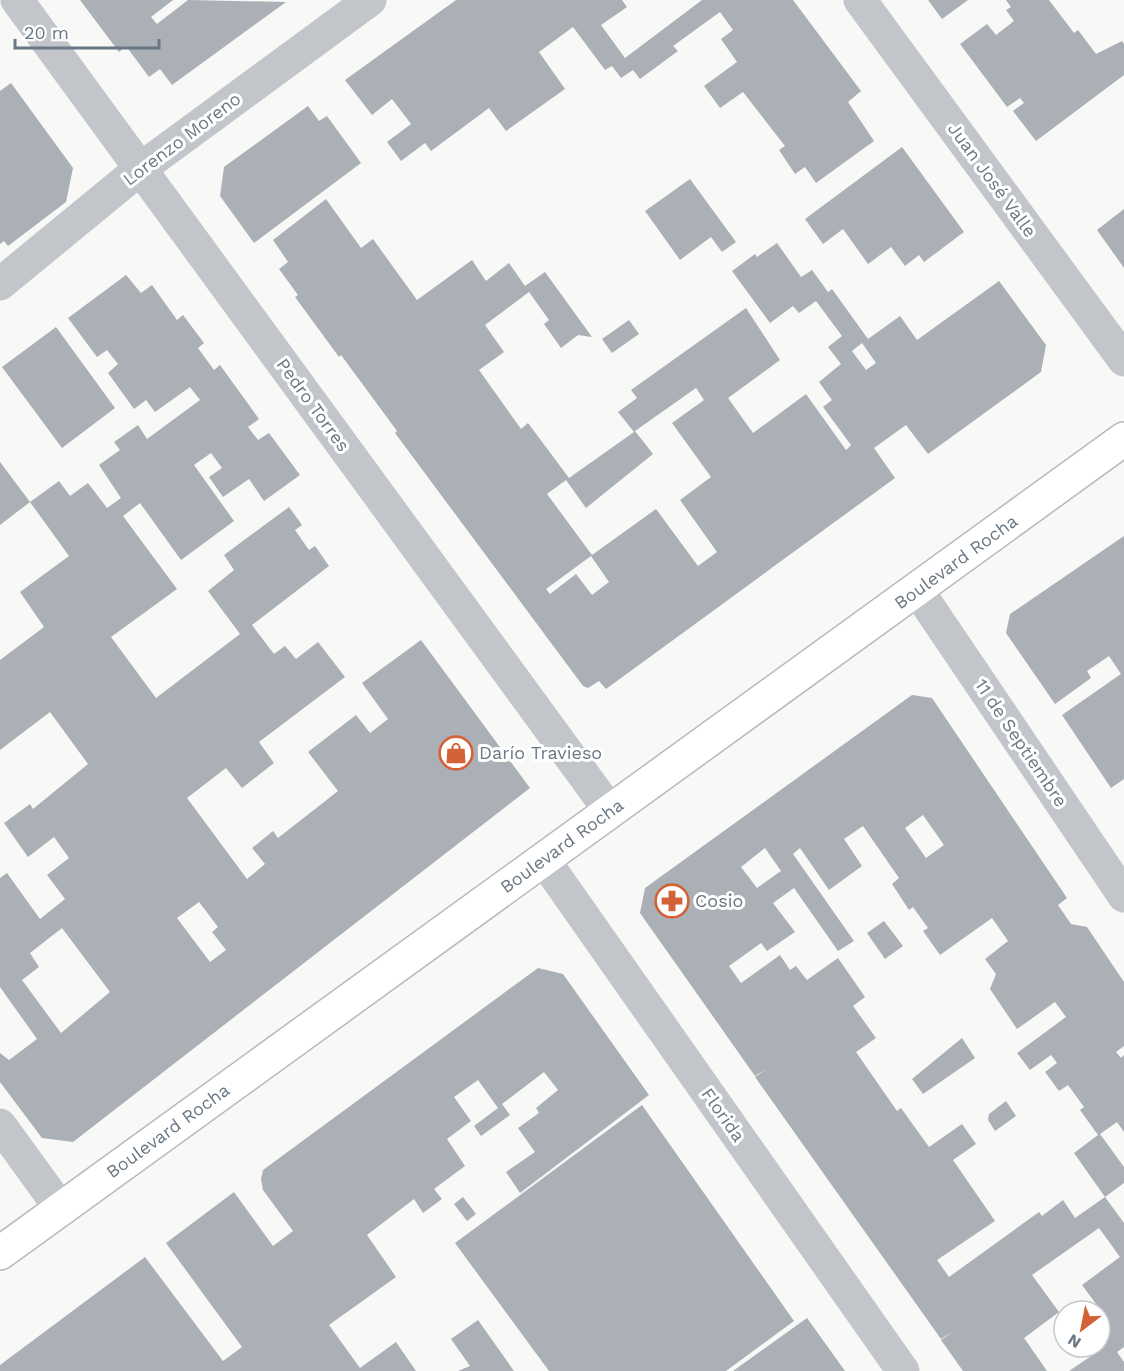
<svg xmlns="http://www.w3.org/2000/svg" width="1124" height="1371" font-family="'Work Sans',sans-serif">
<style>
.building{fill:#aab0b6;fill-rule:evenodd}
.lines{fill:none;stroke-linecap:round;stroke-linejoin:round}
.secondary-casing{stroke:#b5b9bd;stroke-width:36}
.minor{stroke:#c2c5c9;stroke-width:33}
.secondary{stroke:#fff;stroke-width:33}
.labels{text-anchor:middle;stroke-width:6;stroke-linejoin:round;paint-order:stroke}
.street-label{font-size:18px;fill:#6a7784;stroke:#fff}
.poi-label{font-size:18px;fill:#6a7784;stroke:#fff;text-anchor:start}
</style>
<rect width="100%" height="100%" fill="#f8f8f6"/>
<path class="building" d="M 80,0 L 173,0 L 151,17 L 157,24 L 188,0 L 286,2 L 172,85 L 160,69 L 149,77 L 126,46 L 119,52 Z
M 456,0 L 622,0 L 627,7 L 601,25 L 625,58 L 702,0 L 793,0 L 861,91 L 848,102 L 874,141 L 816,183 L 805,167 L 795,174 L 779,150 L 785,146 L 743,92 L 720,108 L 704,86 L 737,62 L 721,39 L 733,30 L 720,12 L 673,46 L 678,51 L 640,79 L 633,70 L 621,78 L 612,66 L 605,70 L 573,27 L 539,52 L 565,89 L 506,131 L 489,108 L 431,151 L 425,143 L 401,161 L 387,142 L 411,124 L 392,99 L 372,115 L 345,80 Z
M 928,0 L 968,0 L 942,19 Z
M 1006,0 L 1049,0 L 1074,33 L 1078,30 L 1096,54 L 1122,41 L 1124,44 L 1124,75 L 1036,141 L 1013,111 L 1024,103 L 1020,98 L 1007,107 L 960,44 L 987,24 L 996,35 L 1014,21 L 1006,10 L 1011,7 Z
M 11,83 L 73,168 L 66,202 L 8,246 L 4,241 L 0,244 L 0,91 Z
M 308,106 L 319,121 L 327,116 L 361,163 L 254,243 L 220,196 L 224,167 Z
M 902,147 L 964,232 L 924,262 L 919,255 L 905,266 L 891,247 L 868,264 L 843,229 L 823,244 L 805,219 Z
M 690,179 L 736,242 L 722,252 L 711,237 L 680,260 L 645,211 Z
M 326,199 L 361,248 L 373,239 L 417,300 L 472,260 L 486,281 L 509,263 L 525,286 L 545,272 L 592,337 L 578,335 L 561,348 L 544,324 L 549,320 L 529,292 L 485,325 L 504,352 L 479,370 L 521,429 L 528,423 L 569,478 L 634,432 L 618,412 L 637,398 L 631,390 L 746,308 L 780,360 L 728,398 L 753,433 L 806,394 L 846,450 L 851,445 L 823,407 L 832,400 L 819,382 L 841,364 L 828,347 L 842,336 L 816,301 L 799,313 L 793,306 L 770,323 L 732,271 L 755,254 L 757,257 L 777,243 L 801,277 L 812,270 L 828,292 L 832,289 L 868,339 L 900,316 L 917,340 L 999,281 L 1046,345 L 1041,372 L 928,454 L 906,425 L 874,448 L 895,478 L 606,689 L 599,681 L 588,688 L 583,686 L 395,433 L 397,431 L 341,355 L 339,357 L 295,297 L 298,295 L 279,269 L 288,262 L 273,240 ZM 862,343 L 876,363 L 866,370 L 852,351 ZM 696,388 L 704,400 L 672,423 L 711,477 L 680,500 L 717,552 L 698,566 L 656,509 L 592,555 L 547,494 L 566,480 L 586,508 L 653,454 L 635,431 ZM 591,556 L 609,582 L 592,595 L 576,574 L 550,594 L 546,589 Z
M 1124,209 L 1124,268 L 1097,230 Z
M 126,275 L 141,293 L 152,285 L 177,320 L 183,315 L 204,343 L 198,348 L 214,370 L 220,365 L 259,419 L 248,427 L 258,440 L 269,433 L 300,475 L 264,501 L 249,479 L 223,497 L 209,477 L 222,468 L 211,453 L 194,465 L 234,521 L 181,560 L 140,503 L 123,516 L 177,589 L 111,637 L 156,698 L 240,634 L 208,591 L 234,570 L 224,555 L 289,507 L 302,525 L 295,530 L 309,550 L 315,546 L 329,566 L 252,625 L 274,654 L 285,646 L 296,659 L 318,642 L 345,677 L 259,742 L 274,763 L 242,788 L 226,768 L 187,798 L 247,879 L 265,864 L 252,848 L 273,831 L 278,838 L 338,791 L 308,752 L 356,715 L 370,733 L 388,719 L 362,683 L 421,640 L 530,788 L 73,1142 L 42,1138 L 0,1082 L 0,1053 L 9,1060 L 37,1039 L 0,987 L 0,878 L 7,873 L 40,919 L 65,899 L 47,875 L 69,858 L 54,837 L 28,857 L 4,823 L 30,804 L 33,809 L 88,764 L 50,712 L 0,750 L 0,660 L 44,627 L 20,592 L 69,556 L 30,502 L 59,481 L 70,496 L 88,483 L 107,508 L 121,498 L 99,465 L 120,450 L 114,442 L 138,425 L 147,439 L 200,400 L 190,387 L 155,412 L 146,400 L 134,409 L 108,373 L 118,364 L 107,350 L 97,357 L 68,318 ZM 199,902 L 218,927 L 212,932 L 226,950 L 210,962 L 177,918 ZM 62,928 L 110,992 L 61,1033 L 22,980 L 39,967 L 30,953 Z
M 629,320 L 639,334 L 612,353 L 602,339 Z
M 56,327 L 115,408 L 62,448 L 2,367 Z
M 0,462 L 30,502 L 0,525 Z
M 1124,536 L 1124,779 L 1111,788 L 1062,715 L 1121,674 L 1109,656 L 1087,671 L 1091,678 L 1055,704 L 1006,633 L 1010,614 Z
M 912,695 L 932,698 L 1067,898 L 1058,905 L 1071,924 L 1087,927 L 1124,982 L 1124,1046 L 1116,1052 L 1121,1058 L 1124,1055 L 1124,1132 L 1117,1122 L 1100,1134 L 1124,1167 L 1124,1183 L 1105,1197 L 1074,1153 L 1098,1135 L 1080,1110 L 1084,1107 L 1068,1085 L 1059,1091 L 1045,1072 L 1057,1063 L 1051,1055 L 1030,1070 L 1017,1053 L 1066,1017 L 1055,1002 L 1017,1029 L 990,989 L 996,974 L 985,959 L 1008,941 L 992,918 L 940,955 L 923,931 L 928,928 L 913,907 L 909,910 L 892,884 L 899,878 L 863,826 L 844,839 L 862,866 L 829,890 L 800,848 L 793,854 L 854,941 L 838,951 L 794,888 L 773,903 L 795,932 L 767,951 L 761,943 L 729,966 L 741,983 L 780,955 L 790,970 L 796,966 L 807,980 L 838,958 L 865,997 L 853,1006 L 876,1038 L 856,1052 L 897,1111 L 901,1108 L 929,1147 L 962,1124 L 976,1144 L 953,1160 L 995,1221 L 937,1260 L 949,1277 L 1039,1212 L 1042,1216 L 1063,1200 L 1075,1218 L 1105,1197 L 1124,1223 L 1124,1347 L 1117,1352 L 1124,1362 L 1124,1371 L 1069,1371 L 1100,1350 L 1100,1338 L 1105,1334 L 1100,1326 L 1100,1311 L 1095,1311 L 1099,1308 L 1082,1285 L 1120,1257 L 1099,1228 L 1032,1275 L 1059,1312 L 1024,1338 L 1047,1371 L 963,1371 L 941,1340 L 954,1331 L 941,1339 L 755,1077 L 766,1069 L 755,1076 L 640,913 L 645,888 ZM 923,815 L 944,845 L 926,858 L 905,828 ZM 765,848 L 781,871 L 757,888 L 741,867 Z
M 884,921 L 903,946 L 885,959 L 867,933 Z
M 538,968 L 563,974 L 649,1095 L 520,1193 L 506,1172 L 535,1152 L 518,1128 L 539,1113 L 536,1108 L 558,1090 L 544,1072 L 502,1104 L 510,1115 L 481,1136 L 474,1126 L 498,1108 L 478,1080 L 454,1097 L 471,1121 L 447,1139 L 465,1166 L 434,1189 L 442,1199 L 423,1213 L 414,1199 L 367,1235 L 396,1277 L 329,1325 L 360,1368 L 396,1342 L 416,1371 L 0,1371 L 0,1365 L 145,1257 L 223,1361 L 242,1347 L 166,1243 L 234,1192 L 273,1246 L 293,1231 L 263,1190 L 261,1179 L 263,1170 Z
M 962,1038 L 975,1058 L 923,1094 L 912,1079 Z
M 1006,1101 L 1016,1116 L 995,1131 L 988,1120 L 989,1114 Z
M 642,1105 L 794,1321 L 726,1371 L 549,1371 L 455,1243 Z
M 463,1197 L 476,1214 L 467,1221 L 454,1204 Z
M 807,1318 L 845,1371 L 733,1371 Z
M 478,1320 L 514,1371 L 458,1371 L 470,1366 L 451,1339 Z"/>
<g class="lines">
<g class="secondary-casing">
<path id="secondary" d="M 0,1253 L 1124,439"/>
</g>
<path class="minor" d="M 17,0 L 610,811
M 860,0 L 1124,360
M 0,284 L 140,169 L 370,0
M 918,591 L 1124,896
M 544,860 L 903,1371
M 0,1125 L 61,1209"/>
<use href="#secondary" class="secondary"/>
</g>
<defs>
<g id="shop-ring" transform="scale(1.725)"><circle r="9.5" fill="#fff" stroke="#d46239" stroke-width="1.5"/><path d="M-5-2.5h2.3a2.7 3.5 0 0 1 5.4 0H5L5.5 6h-11ZM-1.5-2.5h3a1.5 2.3 0 0 0-3 0Z" fill="#d46239"/></g>
<g id="pharmacy-ring" transform="scale(1.725)"><circle r="9.5" fill="#fff" stroke="#d46239" stroke-width="1.5"/><path d="M-2-6h4v4h4v4h-4v4h-4v-4h-4v-4h4Z" fill="#d46239"/></g>
</defs>
<g fill-rule="evenodd">
<use href="#shop-ring" x="456" y="753"/>
<use href="#pharmacy-ring" x="672" y="901"/>
</g>
<g class="labels">
<g class="street-label">
<text transform="translate(182 139) rotate(-37)" y="6">Lorenzo Moreno</text>
<text transform="translate(992 180) rotate(54)" y="6">Juan José Valle</text>
<text transform="translate(313 405) rotate(54)" y="6">Pedro Torres</text>
<text transform="translate(956 562) rotate(-36)" y="6">Boulevard Rocha</text>
<text transform="translate(1021 743) rotate(56)" y="6">11 de Septiembre</text>
<text transform="translate(562 846) rotate(-36)" y="6">Boulevard Rocha</text>
<text transform="translate(723 1115) rotate(55)" y="6">Florida</text>
<text transform="translate(168 1131) rotate(-36)" y="6">Boulevard Rocha</text>
</g>
<g class="poi-label">
<text x="479" y="759">Darío Travieso</text>
<text x="695" y="907">Cosio</text>
</g>
</g>
<g transform="translate(1082 1329) rotate(212)"><circle r="28" fill="#ffffff" stroke="#c3c9ce" stroke-width="1.5"/>
<path d="M0-4.5L10 22L0 15L-10 22Z" fill="#d46239"/>
<text y="-9" font-size="16" font-weight="bold" text-anchor="middle" fill="#6a7784">N</text>
</g>
<path d="M15 39v9h144v-9" fill="none" stroke="#6a7784" stroke-width="3"/>
<text x="24" y="39" font-size="18" fill="#6a7784" stroke="#ffffff" stroke-width="4.5" paint-order="stroke">20 m</text>
</svg>
